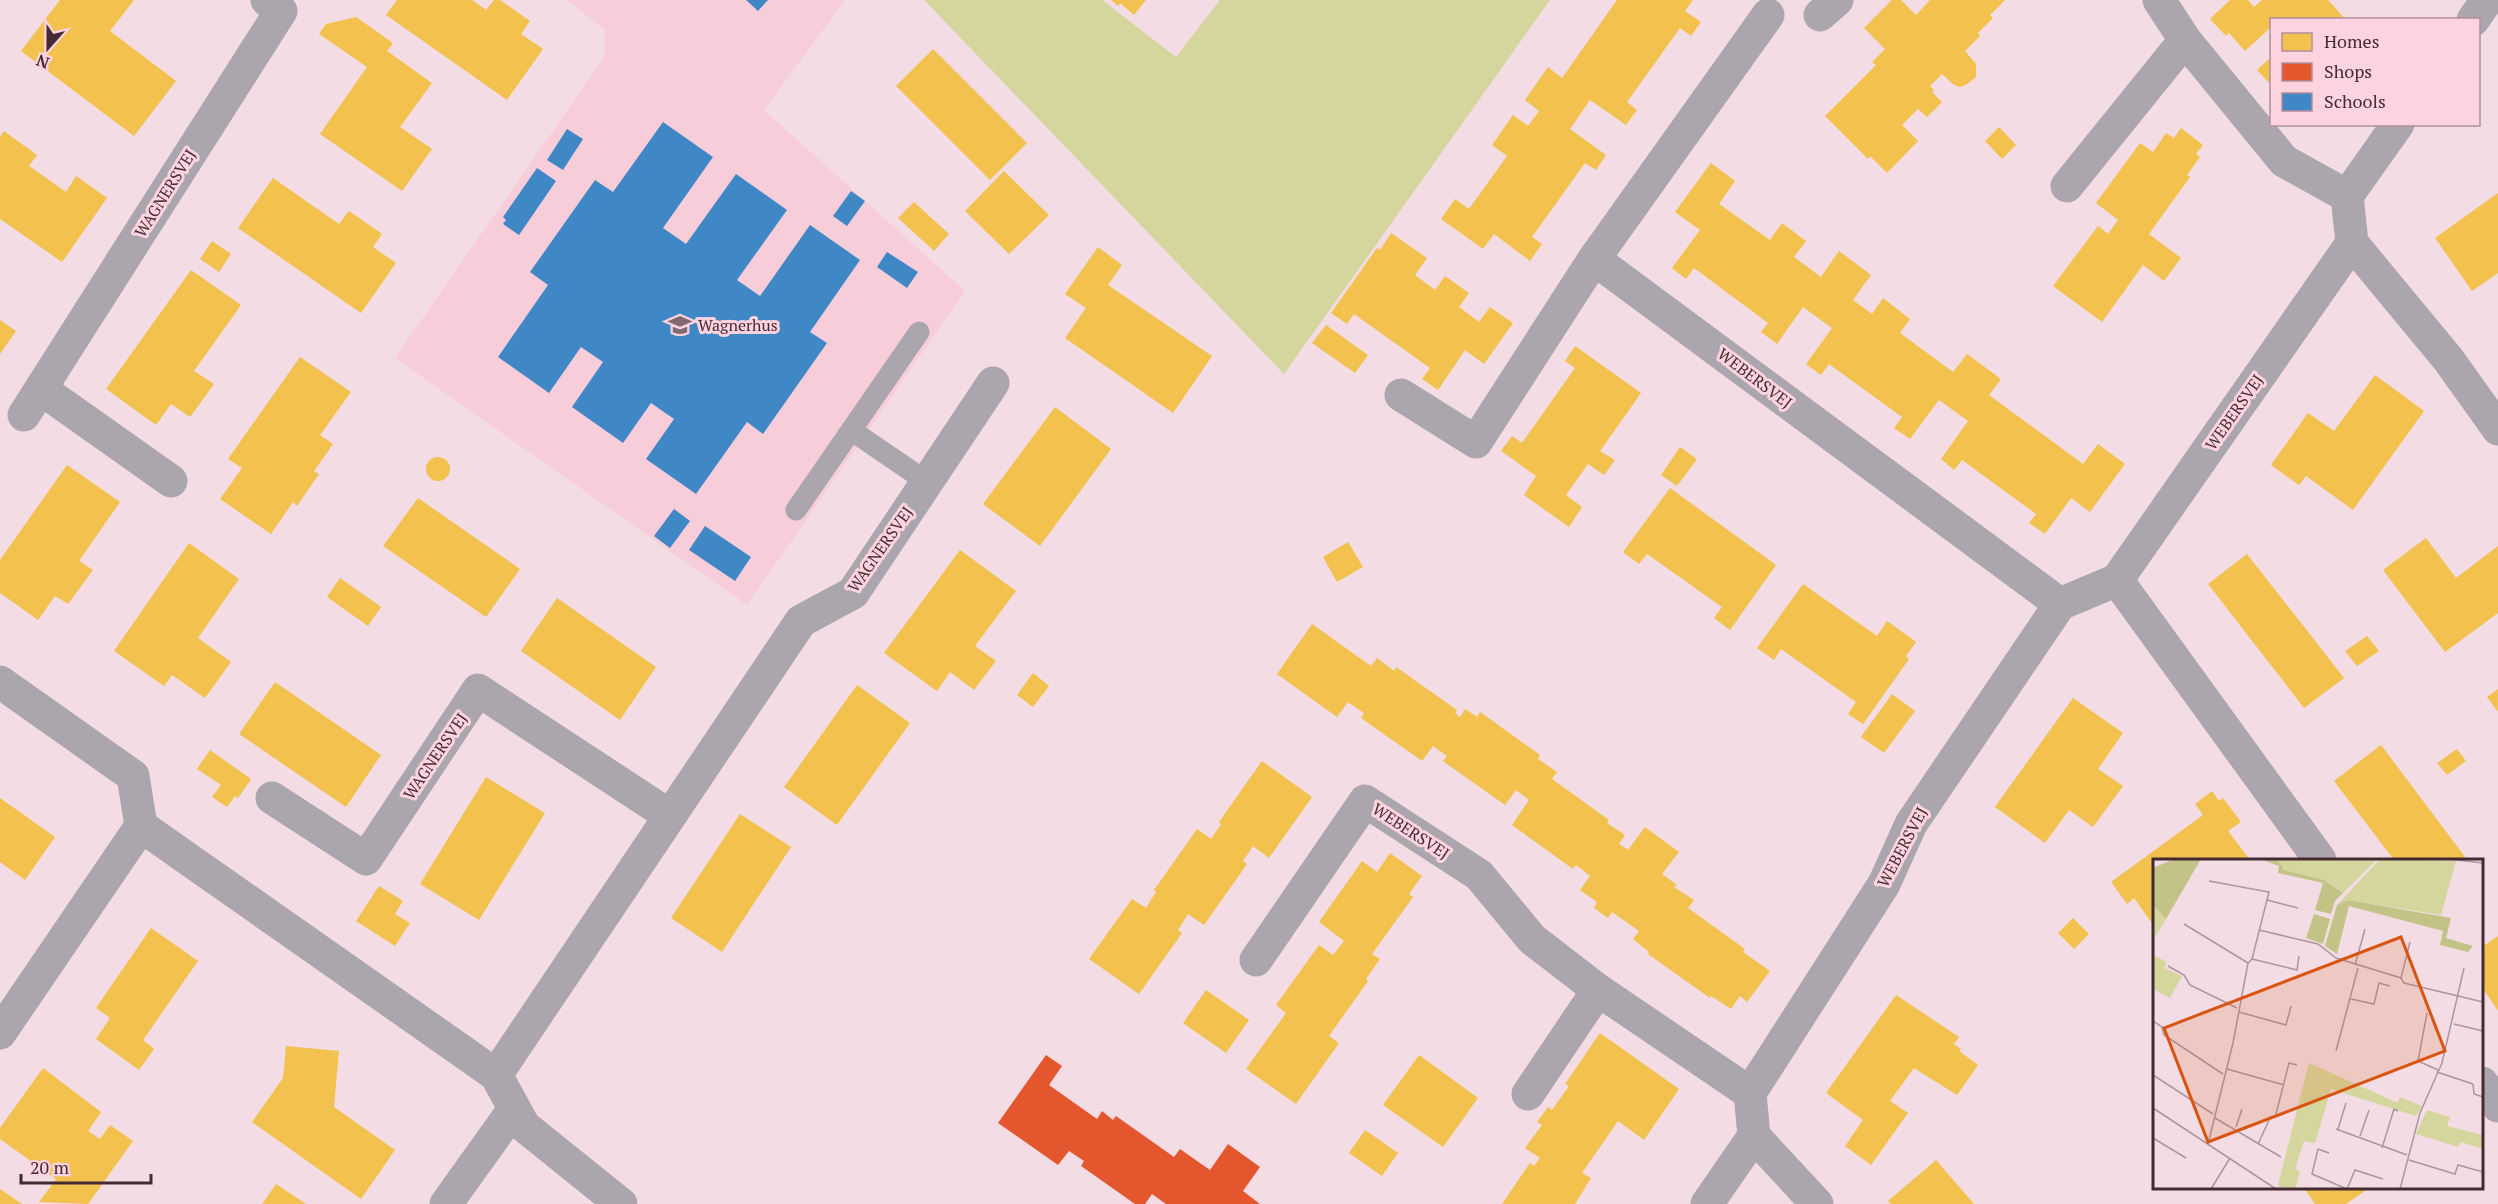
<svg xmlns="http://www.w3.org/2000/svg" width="2498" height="1204" font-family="'PT Serif',serif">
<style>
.built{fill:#f8cdda}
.green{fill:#d5d69d}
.homes{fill:#f2c14e}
.shops{fill:#e4572e}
.schools{fill:#3f88c5}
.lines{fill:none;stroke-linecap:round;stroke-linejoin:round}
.lane{stroke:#aba6ad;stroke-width:21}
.street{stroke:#aba6ad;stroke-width:33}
.labels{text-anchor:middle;stroke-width:6;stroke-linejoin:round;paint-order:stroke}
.street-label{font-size:16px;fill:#442a33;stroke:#fcd3df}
.poi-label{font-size:16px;fill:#442a33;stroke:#fcd3df;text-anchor:start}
.inset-road{fill:none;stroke:#ad959d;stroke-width:1.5}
.view{fill:#d85410;fill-opacity:0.15;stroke:#d85410;stroke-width:3}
.inset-edge{fill:none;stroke:#442a33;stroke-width:3}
</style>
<rect width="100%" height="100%" fill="#f3dce3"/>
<path class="built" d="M 567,0 L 845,0 L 764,110 L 965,291 L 747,605 L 395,358 L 605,56 L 605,30 Z"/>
<path class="green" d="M 924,0 L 1102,0 L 1176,57 L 1220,0 L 1550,0 L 1284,374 Z"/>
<path class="homes" d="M 60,0 L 134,0 L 110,31 L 176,81 L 134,136 L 21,51 Z
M 397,0 L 472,0 L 486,10 L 494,0 L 500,0 L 530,21 L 521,34 L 543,49 L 507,100 L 386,15 Z
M 1111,0 L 1146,0 L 1134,15 L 1120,3 L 1118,6 Z
M 1617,0 L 1693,0 L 1685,11 L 1701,22 L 1691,36 L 1680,28 L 1627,102 L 1637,110 L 1626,125 L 1590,100 L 1570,129 L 1606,155 L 1596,170 L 1585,163 L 1532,237 L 1542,244 L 1530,261 L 1494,234 L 1483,249 L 1441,219 L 1455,199 L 1469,209 L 1507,156 L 1492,145 L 1513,115 L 1528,126 L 1539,111 L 1525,100 L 1548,67 L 1562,78 Z
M 1892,0 L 1901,0 L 1916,15 L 1930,0 L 2005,0 L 1990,15 L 1993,18 L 1978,33 L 1980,36 L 1965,51 L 1976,64 L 1976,77 L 1966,85 L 1960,87 L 1954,85 L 1942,74 L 1930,86 L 1934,90 L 1932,92 L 1942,102 L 1927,117 L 1918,109 L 1902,125 L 1918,141 L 1887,173 L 1870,156 L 1868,159 L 1825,116 L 1876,65 L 1872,62 L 1885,49 L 1864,28 Z
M 2230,0 L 2248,0 L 2254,7 L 2262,0 L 2328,0 L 2346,20 L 2272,20 L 2272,30 L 2270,28 L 2245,51 L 2229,33 L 2226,36 L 2210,19 Z
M 356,17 L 393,43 L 387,51 L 432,83 L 400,127 L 432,149 L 402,191 L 320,134 L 367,67 L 319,34 L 326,24 Z
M 933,49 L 1027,143 L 990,180 L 896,86 Z
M 2272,56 L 2272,86 L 2257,70 Z
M 1999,127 L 2016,145 L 2002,159 L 1985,141 Z
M 2181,128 L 2203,145 L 2196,154 L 2200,157 L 2187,175 L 2190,177 L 2149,234 L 2181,258 L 2164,281 L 2143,265 L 2102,322 L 2053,286 L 2098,226 L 2108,234 L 2118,220 L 2096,203 L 2140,143 L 2153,152 L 2166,133 L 2174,138 Z
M 4,131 L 37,155 L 29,166 L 66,192 L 76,176 L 107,198 L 62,262 L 0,219 L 0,137 Z
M 1711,163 L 1735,181 L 1719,204 L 1770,240 L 1782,223 L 1806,241 L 1794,257 L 1821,277 L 1839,251 L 1871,275 L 1853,300 L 1872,314 L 1883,298 L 1910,319 L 1900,333 L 1953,372 L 1967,354 L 2001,379 L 1989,395 L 2083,464 L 2098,444 L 2125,464 L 2090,512 L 2071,498 L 2045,534 L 2029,523 L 2036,514 L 1962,460 L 1954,470 L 1941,459 L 1968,421 L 1939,400 L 1910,439 L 1894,428 L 1902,417 L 1829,364 L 1821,375 L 1806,364 L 1832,328 L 1803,307 L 1777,344 L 1761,332 L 1768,323 L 1694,268 L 1686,279 L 1672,268 L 1700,230 L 1675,212 Z
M 1004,171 L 1049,215 L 1009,254 L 965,211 Z
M 273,178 L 339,224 L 349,211 L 382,234 L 373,247 L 396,263 L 361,313 L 238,228 Z
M 2498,193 L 2498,273 L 2472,291 L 2435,238 Z
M 914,202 L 949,234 L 934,251 L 898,218 Z
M 1391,233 L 1427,258 L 1415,275 L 1435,290 L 1445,276 L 1469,293 L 1459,307 L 1479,322 L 1490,307 L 1513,323 L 1484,364 L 1465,350 L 1438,390 L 1422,379 L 1430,368 L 1354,314 L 1347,324 L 1331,313 L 1377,248 L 1380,250 Z
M 212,241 L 231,254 L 219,272 L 200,259 Z
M 1098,247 L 1122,265 L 1108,285 L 1212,356 L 1173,413 L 1065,338 L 1086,308 L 1065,294 Z
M 191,270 L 241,305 L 194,371 L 214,384 L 190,417 L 171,404 L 156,425 L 106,389 Z
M 0,320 L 16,331 L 0,354 Z
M 1326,325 L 1368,355 L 1355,373 L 1312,343 Z
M 1575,346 L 1641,393 L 1600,451 L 1615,460 L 1604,475 L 1588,464 L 1566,495 L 1582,507 L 1569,527 L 1524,495 L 1536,476 L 1501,451 L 1512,436 L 1522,443 L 1575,368 L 1565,361 Z
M 300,357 L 351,392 L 320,435 L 333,444 L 314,471 L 319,474 L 297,506 L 293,502 L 271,534 L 220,499 L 242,468 L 228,459 Z
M 2375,375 L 2424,411 L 2353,510 L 2306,476 L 2299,485 L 2271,465 L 2308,413 L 2334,431 Z
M 1055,407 L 1111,449 L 1040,546 L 983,504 Z
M 1680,447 L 1697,459 L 1677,486 L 1661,475 Z
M426 469a12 12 0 1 1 24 0a12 12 0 1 1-24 0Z
M 67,465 L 120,502 L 79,561 L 93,570 L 68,604 L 55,596 L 38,620 L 0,593 L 0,560 Z
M 1670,488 L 1776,565 L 1730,630 L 1714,618 L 1722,607 L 1647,554 L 1639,564 L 1623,552 Z
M 418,498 L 520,569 L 486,617 L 383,546 Z
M 2426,538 L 2456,578 L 2498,546 L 2498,613 L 2445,652 L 2383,570 Z
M 1348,542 L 1363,567 L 1337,582 L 1323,557 Z
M 189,543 L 239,579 L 198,638 L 231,662 L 205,698 L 172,675 L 164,686 L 114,651 Z
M 960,550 L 1016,591 L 975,646 L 996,661 L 974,690 L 950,672 L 937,691 L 884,653 Z
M 2247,554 L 2344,678 L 2304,708 L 2208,584 Z
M 340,578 L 381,607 L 368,626 L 327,597 Z
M 1803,584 L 1877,636 L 1887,621 L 1916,642 L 1906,656 L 1909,659 L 1863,724 L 1848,714 L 1856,702 L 1781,649 L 1774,660 L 1757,648 Z
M 557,598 L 656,667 L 620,720 L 521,651 Z
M 1312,624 L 1371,666 L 1377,658 L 1394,671 L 1396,667 L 1457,710 L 1455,713 L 1460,717 L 1465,709 L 1477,717 L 1480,712 L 1540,755 L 1538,759 L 1557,772 L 1552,779 L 1609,820 L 1607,823 L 1625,835 L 1619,844 L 1628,850 L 1645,827 L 1679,852 L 1662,874 L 1677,885 L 1674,887 L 1694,900 L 1688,908 L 1745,949 L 1743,952 L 1770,971 L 1747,1002 L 1740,996 L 1731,1009 L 1711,996 L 1710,998 L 1648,954 L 1649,952 L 1633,939 L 1639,931 L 1612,912 L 1608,918 L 1594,908 L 1597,902 L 1580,890 L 1590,876 L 1576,865 L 1573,869 L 1512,825 L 1529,800 L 1516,790 L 1505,805 L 1443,761 L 1447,756 L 1433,746 L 1422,761 L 1361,718 L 1364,713 L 1348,702 L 1337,717 L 1277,674 Z
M 2367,636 L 2379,651 L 2357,666 L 2345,651 Z
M 1033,673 L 1049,686 L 1033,707 L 1017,695 Z
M 275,682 L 381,755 L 346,807 L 239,734 Z
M 857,685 L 910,723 L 837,825 L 784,787 Z
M 2498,689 L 2498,712 L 2487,697 Z
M 1892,694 L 1915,711 L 1884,753 L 1861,737 Z
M 2073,698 L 2123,733 L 2098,769 L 2123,786 L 2093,827 L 2069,810 L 2045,843 L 1995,807 Z
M 2381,745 L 2465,857 L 2460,860 L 2394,860 L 2334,781 Z
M 2457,749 L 2466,761 L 2447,775 L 2437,763 Z
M 210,750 L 251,779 L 238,798 L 235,796 L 227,807 L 212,797 L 221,785 L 197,769 Z
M 1262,761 L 1312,797 L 1269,858 L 1253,846 L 1243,861 L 1247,864 L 1204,925 L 1188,914 L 1178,930 L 1182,933 L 1139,994 L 1089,959 L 1132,899 L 1146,908 L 1156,892 L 1154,890 L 1197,829 L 1211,839 L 1221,824 L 1219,822 Z
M 486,777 L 545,813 L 479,920 L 420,884 Z
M 2212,791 L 2219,801 L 2223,798 L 2241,822 L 2228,831 L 2250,860 L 2154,860 L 2154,926 L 2134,898 L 2127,904 L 2111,882 L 2203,815 L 2195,804 Z
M 0,798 L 55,837 L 25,880 L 0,862 Z
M 740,814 L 791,847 L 722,952 L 671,918 Z
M 1390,853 L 1422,876 L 1409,894 L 1413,897 L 1372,954 L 1380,959 L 1366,979 L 1368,981 L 1329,1036 L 1339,1043 L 1296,1104 L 1246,1069 L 1286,1013 L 1276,1005 L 1319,945 L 1333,955 L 1344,941 L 1319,922 L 1362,861 L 1377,872 Z
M 379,886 L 403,901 L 395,914 L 410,923 L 395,946 L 356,921 Z
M 2073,918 L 2089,934 L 2074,949 L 2058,933 Z
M 151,928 L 198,961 L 143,1040 L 154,1049 L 139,1070 L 96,1039 L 110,1018 L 96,1008 Z
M 2498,936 L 2498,1011 L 2482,987 L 2482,947 Z
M 1206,990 L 1249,1020 L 1226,1053 L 1183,1023 Z
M 1896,995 L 1959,1037 L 1954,1044 L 1961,1049 L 1959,1051 L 1978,1065 L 1957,1095 L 1914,1068 L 1890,1101 L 1908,1113 L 1871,1165 L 1845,1146 L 1863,1120 L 1826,1093 Z
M 1600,1033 L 1679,1089 L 1644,1140 L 1618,1121 L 1582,1173 L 1591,1178 L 1575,1204 L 1502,1204 L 1530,1163 L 1534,1166 L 1540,1158 L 1525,1148 L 1542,1125 L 1537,1122 L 1548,1107 L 1552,1110 L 1569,1086 L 1565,1084 Z
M 286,1046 L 339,1051 L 334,1107 L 395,1150 L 361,1199 L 252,1122 L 283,1078 Z
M 1419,1055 L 1478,1098 L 1443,1147 L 1383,1105 Z
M 43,1068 L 101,1112 L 88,1131 L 100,1139 L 110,1125 L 133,1141 L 88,1204 L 39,1202 L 56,1179 L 0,1139 L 0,1128 Z
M 1365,1130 L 1398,1153 L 1382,1176 L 1349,1153 Z
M 1936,1160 L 1974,1204 L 1891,1204 L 1888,1201 Z
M 276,1184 L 306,1204 L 262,1204 Z
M 2304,1188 L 2369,1188 L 2346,1204 L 2315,1204 Z
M 0,1189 L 22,1204 L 0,1204 Z"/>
<path class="shops" d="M 1046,1055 L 1062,1066 L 1049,1085 L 1097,1119 L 1102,1111 L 1113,1120 L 1116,1116 L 1174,1157 L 1180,1149 L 1210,1170 L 1228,1144 L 1260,1167 L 1243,1191 L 1260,1204 L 1166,1204 L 1152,1194 L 1145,1204 L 1135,1204 L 1081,1166 L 1084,1161 L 1069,1151 L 1058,1165 L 998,1123 Z"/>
<path class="schools" d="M 746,0 L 768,0 L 758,11 Z
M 663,122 L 713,157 L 663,228 L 686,244 L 736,174 L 787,210 L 737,280 L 760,296 L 810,225 L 860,260 L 810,332 L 827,343 L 763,434 L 747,422 L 696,494 L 646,459 L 674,419 L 651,403 L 623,443 L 572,407 L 603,362 L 581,347 L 549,393 L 498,357 L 548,285 L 530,272 L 595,180 L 613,192 Z
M 567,129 L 583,139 L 563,170 L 547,160 Z
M 537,168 L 556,181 L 519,235 L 503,224 L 506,220 L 503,217 Z
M 851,191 L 865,201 L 847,226 L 833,216 Z
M 887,252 L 918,272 L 907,288 L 877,267 Z
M 674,509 L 690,521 L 670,548 L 654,536 Z
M 705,526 L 751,557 L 735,581 L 689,550 Z"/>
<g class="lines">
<path class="lane" d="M 851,430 L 927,482
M 796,510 L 919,332"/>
<path class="street" d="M 2159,0 L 2185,40 L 2284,161 L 2347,196
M 1820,15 L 1837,0
M 2473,20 L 2487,0
M 2067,186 L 2185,40
M 2352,243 L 2448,359 L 2498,429
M 1594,259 L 2060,604
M 41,389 L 171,481
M 1401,395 L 1476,442 L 1594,259 L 1768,15
M 24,415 L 281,11 L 267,0
M 2117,580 L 2320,860
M 0,682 L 133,776 L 141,826 L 496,1075 L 524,1126 L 621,1204
M 272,798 L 366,859 L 478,690 L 670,816
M 1256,960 L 1365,801 L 1479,875 L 1532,939 L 1598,990 L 1750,1093
M 0,1033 L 141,826
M 496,1075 L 801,621 L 853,593 L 993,383
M 2482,1083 L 2498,1106
M 1528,1094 L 1598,990
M 1754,1136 L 1817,1204
M 446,1204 L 514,1109
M 1707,1204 L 1754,1136 L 1750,1093 L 1884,884 L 1911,824 L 2060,604 L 2117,580 L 2352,243 L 2347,196 L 2398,124"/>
</g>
<defs>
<g id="school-bare" transform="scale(1.8)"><path d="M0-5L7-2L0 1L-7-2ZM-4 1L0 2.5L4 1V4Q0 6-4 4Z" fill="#816871" stroke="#fcd3df" stroke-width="2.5" paint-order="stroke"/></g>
</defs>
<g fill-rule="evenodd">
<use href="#school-bare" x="680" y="325"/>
</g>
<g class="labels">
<g class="street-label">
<text transform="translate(165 193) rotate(-58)" y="6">WAGNERSVEJ</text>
<text transform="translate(1755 378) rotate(37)" y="6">WEBERSVEJ</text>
<text transform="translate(2234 412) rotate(-55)" y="6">WEBERSVEJ</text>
<text transform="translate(880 549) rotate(-55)" y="6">WAGNERSVEJ</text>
<text transform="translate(435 756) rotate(-56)" y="6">WAGNERSVEJ</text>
<text transform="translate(1411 831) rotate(33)" y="6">WEBERSVEJ</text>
<text transform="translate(1902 847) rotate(-62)" y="6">WEBERSVEJ</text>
</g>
<g class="poi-label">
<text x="698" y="331">Wagnerhus</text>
</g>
</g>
<g transform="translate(2153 859)">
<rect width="330" height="330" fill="#f3dce3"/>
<path d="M 118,0 L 223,0 L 223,1 L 190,34 L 171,21 L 131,11 ZM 227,0 L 303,2 L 288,56 L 195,41 L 184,46 ZM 0,46 L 13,60 L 0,82 ZM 0,96 L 14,103 L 11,109 L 29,117 L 17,139 L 0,130 ZM 156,204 L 245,244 L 247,238 L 269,247 L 263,257 L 178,230 L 162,284 L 151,282 L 142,310 L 147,312 L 142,330 L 131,330 L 125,326 ZM 274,251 L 297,258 L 294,267 L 330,276 L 330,290 L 308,283 L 305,288 L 263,275 Z" fill="#d5d69d"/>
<path d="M 21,0 L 48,0 L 13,60 L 0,46 L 0,9 ZM 107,0 L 125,2 L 131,11 L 171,21 L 190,34 L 182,42 L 178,55 L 162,51 L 170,24 L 125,14 L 126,7 ZM 195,41 L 298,59 L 293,79 L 320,87 L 315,93 L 287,86 L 290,72 L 196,47 L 184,95 L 172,87 L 184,46 ZM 161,55 L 177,60 L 170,85 L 153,79 Z" fill="#c3c388"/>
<path class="inset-road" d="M 296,0 L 330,4M 114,41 L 145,49M 31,65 L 95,104M 106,71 L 165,85 L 183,99 L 248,119 L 251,124 L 330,143M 99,100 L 144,111 L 146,97M 202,106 L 212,70M 15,107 L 31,116 L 37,126 L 84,149M 248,119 L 257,83M 198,140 L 221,145 L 226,124 L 237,127M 86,153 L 133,166 L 138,147M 274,154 L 265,202 L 285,211M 0,162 L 9,168 L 11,176 L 70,215M 301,165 L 330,172M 183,192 L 205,109M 74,210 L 131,226M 284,213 L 320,225M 0,216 L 60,255M 320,225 L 321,235 L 330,238M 0,249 L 123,330M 123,255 L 136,204 L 144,206M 62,259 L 128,298M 83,268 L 89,250M 183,270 L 254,296M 185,270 L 193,244M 207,277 L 216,251M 0,279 L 33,299M 55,285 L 80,184 L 95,104 L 99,100 L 116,33 L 56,22M 105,285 L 118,257M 229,289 L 241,250 L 245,252M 176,294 L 165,290 L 159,315 L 194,330M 256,301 L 302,315 L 305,306 L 330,313M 58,330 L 77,299M 194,330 L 202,311 L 230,320M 247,330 L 267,254 L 289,204 L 311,109"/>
<path class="view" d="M 248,78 L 292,192 L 55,283 L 11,169 Z"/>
<rect width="330" height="330" class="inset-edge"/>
</g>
<rect x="2270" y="18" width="210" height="108" fill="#fcd3df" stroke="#b28f9a" stroke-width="1.5"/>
<rect x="2282" y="33" width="30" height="18" fill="#f2c14e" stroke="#b28f9a" stroke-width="1.5"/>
<text x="2324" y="48" font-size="18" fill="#442a33">Homes</text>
<rect x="2282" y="63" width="30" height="18" fill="#e4572e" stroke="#b28f9a" stroke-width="1.5"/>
<text x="2324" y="78" font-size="18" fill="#442a33">Shops</text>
<rect x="2282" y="93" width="30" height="18" fill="#3f88c5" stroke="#b28f9a" stroke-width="1.5"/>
<text x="2324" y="108" font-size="18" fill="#442a33">Schools</text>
<g transform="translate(48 48) rotate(201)" stroke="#fcd3df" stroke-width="4.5" paint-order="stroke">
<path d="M0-4.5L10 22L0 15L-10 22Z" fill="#442a33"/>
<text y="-9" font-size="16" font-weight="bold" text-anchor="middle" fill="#442a33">N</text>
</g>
<path d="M21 1174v9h130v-9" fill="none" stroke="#442a33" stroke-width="3"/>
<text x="30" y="1174" font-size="18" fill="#442a33" stroke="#fcd3df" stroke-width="4.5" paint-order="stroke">20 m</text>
</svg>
